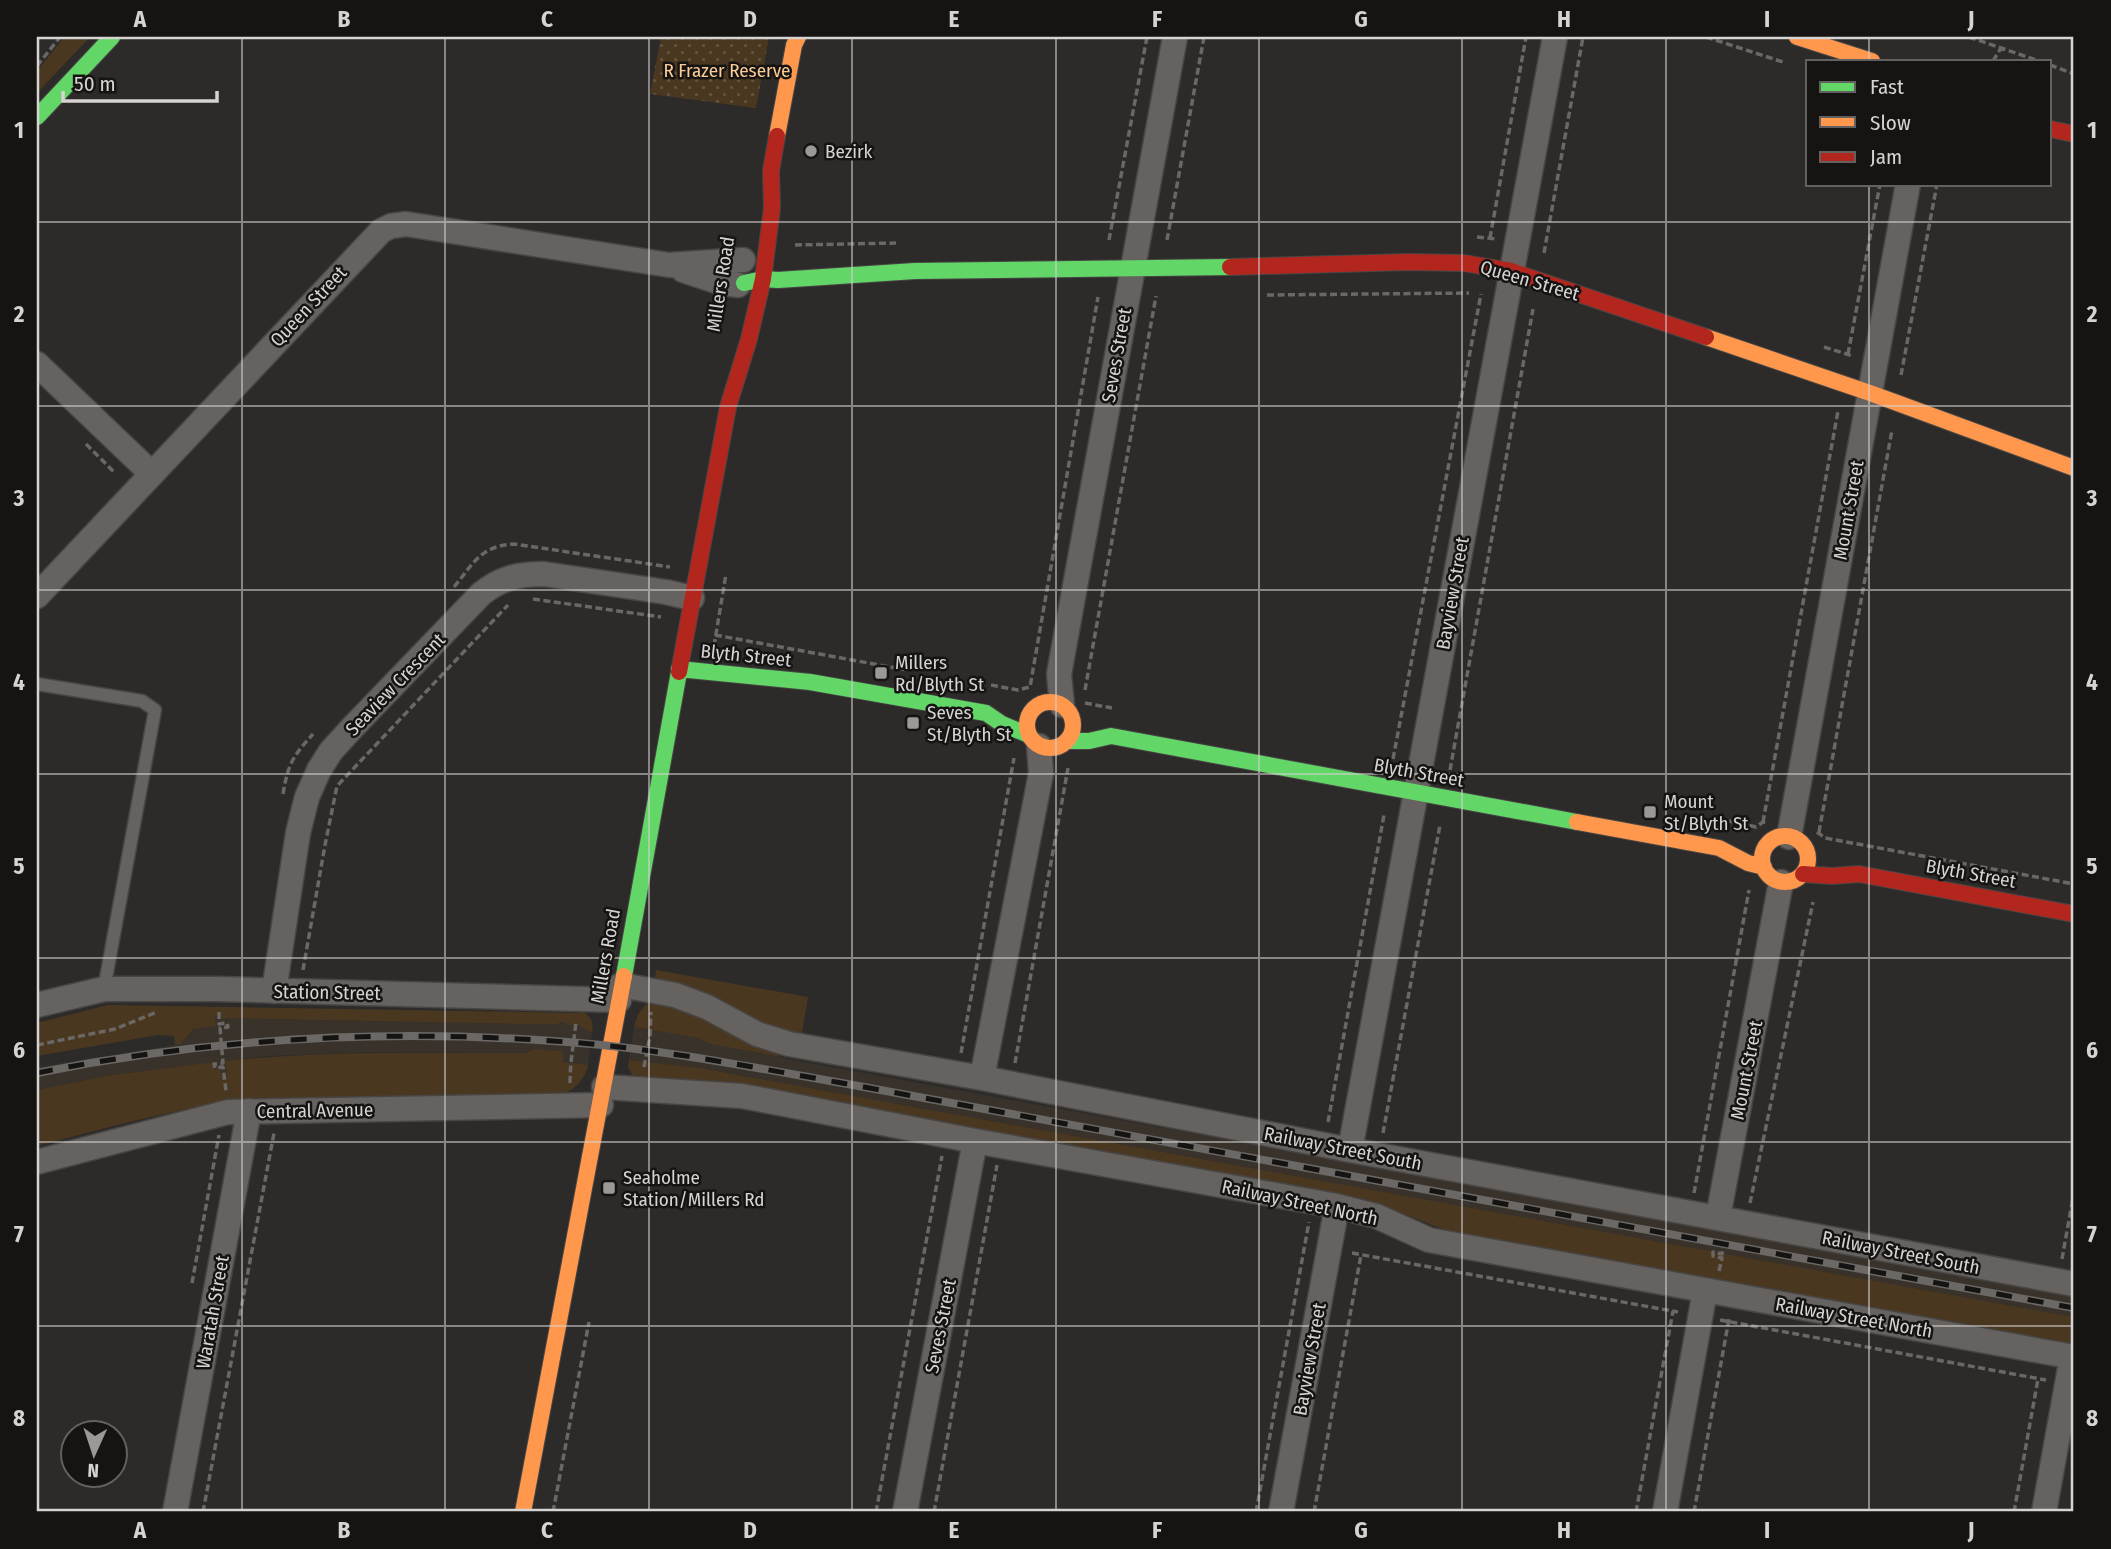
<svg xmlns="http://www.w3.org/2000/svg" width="2111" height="1549" font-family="'Fira Sans Condensed',sans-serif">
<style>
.built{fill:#38322b}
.green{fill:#4a3720}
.park{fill:url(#park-dots)}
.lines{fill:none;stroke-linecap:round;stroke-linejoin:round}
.lane-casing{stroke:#474645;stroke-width:15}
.street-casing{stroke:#474645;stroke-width:27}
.fast-casing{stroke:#474645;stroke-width:18}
.slow-casing{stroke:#474645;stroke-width:18}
.jam-casing{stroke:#474645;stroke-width:18}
.path{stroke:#6a6764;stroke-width:3.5;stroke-dasharray:7 3.5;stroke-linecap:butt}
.lane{stroke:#66625f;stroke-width:12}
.street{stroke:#66625f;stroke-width:24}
.fast{stroke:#63d668;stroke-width:16}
.slow{stroke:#ff974d;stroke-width:16}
.jam{stroke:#b3261e;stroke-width:16}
.rail-casing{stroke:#6b6865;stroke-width:8}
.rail{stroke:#151413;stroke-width:5;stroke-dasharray:16;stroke-linecap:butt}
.grid{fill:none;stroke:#d6d4d2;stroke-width:2;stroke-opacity:0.55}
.poi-dot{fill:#9b9997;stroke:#151413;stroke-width:2.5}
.labels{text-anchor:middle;stroke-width:5;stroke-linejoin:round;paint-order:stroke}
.park-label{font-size:19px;fill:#fbcc96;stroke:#151413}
.poi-label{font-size:19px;fill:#d6d4d2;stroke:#151413;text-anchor:start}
.street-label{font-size:19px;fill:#d6d4d2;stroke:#151413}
.neatline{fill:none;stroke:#d6d4d2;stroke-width:2.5}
.grid-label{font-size:23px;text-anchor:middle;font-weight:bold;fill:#d6d4d2}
</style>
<defs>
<pattern id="park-dots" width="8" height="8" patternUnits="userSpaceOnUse" patternTransform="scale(1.75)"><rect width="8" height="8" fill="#4a3720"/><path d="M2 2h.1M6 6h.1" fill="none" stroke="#635340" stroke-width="1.8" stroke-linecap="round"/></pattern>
</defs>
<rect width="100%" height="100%" fill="#2d2b29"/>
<path class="built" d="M 214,1015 L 221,1016 L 222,1018 L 517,1024 L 558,1024 L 561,1022 L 565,1022 L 566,1025 L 578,1025 L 592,1033 L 588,1065 L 563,1062 L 563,1051 L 534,1049 L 527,1053 L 374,1052 L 267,1056 L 226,1061 L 227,1076 L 221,1077 L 214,1070 L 212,1062 L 105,1076 L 37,1090 L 37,1067 L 181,1044 L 193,1029 Z
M 634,1027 L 698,1038 L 710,1044 L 799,1061 L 2074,1295 L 2074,1317 L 700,1068 L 629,1060 Z"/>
<path class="green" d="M 64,37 L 90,37 L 37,93 L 37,71 Z
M 656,970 L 808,997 L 802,1033 L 968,1064 L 797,1039 L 655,979 Z
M 648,1002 L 683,1006 L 774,1051 L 780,1057 L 710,1044 L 698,1038 L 634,1027 L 638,1014 Z
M 108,1005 L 579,1013 L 579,1010 C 591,1016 594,1020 592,1033 L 578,1025 L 566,1025 L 565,1022 L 561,1022 L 558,1024 L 517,1024 L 221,1018 L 221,1016 L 215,1015 L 216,1026 L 193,1029 L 181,1044 L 175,1045 L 174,1036 L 158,1035 L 37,1056 L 37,1023 Z
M 533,1049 L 563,1051 L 563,1062 L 588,1065 C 586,1078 576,1089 563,1094 L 244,1099 C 174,1109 106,1128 37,1146 L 37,1090 L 105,1076 L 213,1062 L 214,1070 L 220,1069 L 222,1077 L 227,1076 L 225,1061 C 326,1050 426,1053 527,1053 Z
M 629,1060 L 700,1068 L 2074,1317 L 2074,1348 L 1463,1237 L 1381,1205 L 634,1078 L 628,1067 Z"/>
<path class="park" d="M 661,37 L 769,37 L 756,108 L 650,94 Z"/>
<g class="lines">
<g class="lane-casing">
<path id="lane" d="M 37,684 L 142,701 L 155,710 L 104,989"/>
</g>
<g class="street-casing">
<path id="street" d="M 683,270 L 722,283 L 738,285
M 37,364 L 151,473
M 37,596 L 381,231 L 391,226 L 406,224 L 669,265 L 743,260
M 1062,705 L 1059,674 L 1175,37
M 1789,837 L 1908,184
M 621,985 L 675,995 L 707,1007 L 757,1034 L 789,1044 L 982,1078 L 1350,1150 L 2074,1284
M 274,991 L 298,833 L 307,797 L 319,770 L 331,751 L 352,728 L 481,594 C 501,578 518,574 544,574 L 666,592 L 692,598
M 37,1005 L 104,989 L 217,989 L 619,1000
M 982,1078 L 1041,773 L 1039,746
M 604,1087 L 742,1096 L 758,1099 L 975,1141 L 1337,1206 L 1376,1216 L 1429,1240 L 2074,1357
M 1350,1150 L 1555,37
M 37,1162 L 228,1112 L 601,1105
M 1718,1217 L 1781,882
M 175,1512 L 249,1111
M 905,1512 L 975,1141
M 1281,1512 L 1337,1206
M 1665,1512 L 1705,1291
M 2044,1512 L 2072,1357"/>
</g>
<g class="fast-casing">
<path id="fast" d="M 37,117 L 112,37
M 744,283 L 763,279 L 778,280 L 915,271 L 1230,267
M 679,669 L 810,682 L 986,713 L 1002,724 L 1029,735
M 1067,741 L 1089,741 L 1111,736 L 1577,822
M 624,976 L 679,672"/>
</g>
<g class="slow-casing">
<path id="slow" d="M 1797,37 L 1872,61
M 777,136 L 794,45 L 798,37
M 1706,337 L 1870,393 L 2074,468
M1027 725a23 23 0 1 1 46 0a23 23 0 1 1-46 0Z
M 1577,822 L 1719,848 L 1748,863 L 1764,867
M1762 859a23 23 0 1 1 46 0a23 23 0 1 1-46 0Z
M 523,1512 L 624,976"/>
</g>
<g class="jam-casing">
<path id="jam" d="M 2050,129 L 2074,134
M 1230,267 L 1408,262 L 1464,263 L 1511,271 L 1706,337
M 679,672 L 728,407 L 749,339 L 763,279 L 772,208 L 771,171 L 777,136
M 1803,874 L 1832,876 L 1859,874 L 2074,914"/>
</g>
<path class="path" d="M 1706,37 L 1786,63
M 1969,37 L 2039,61
M 1993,61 L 2001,48
M 2050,65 L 2074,74
M 37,66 L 60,37
M 1477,237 L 1497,239
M 1490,238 L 1526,37
M 1109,240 L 1147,37
M 1167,240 L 1204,37
M 795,245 L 896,243
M 1544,253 L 1583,37
M 1267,295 L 1469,293
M 1824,347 L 1853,356
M 1848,354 L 1880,184
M 1901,375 L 1937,184
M 86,444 L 114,472
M 454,587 C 474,563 480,546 514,544 L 670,567
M 533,599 L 661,617
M 715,635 L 907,670
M 714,646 L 726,574
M 991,685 L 1018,690 L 1030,687 L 1098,297
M 1085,690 L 1156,296
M 1085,703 L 1112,708
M 1393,759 L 1481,294
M 1450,770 L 1533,309
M 283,794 C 288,764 293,756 313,734
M 1729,821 L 1756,827 L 1763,822 L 1768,823
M 1763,822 L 1838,411
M 1817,832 L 1825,838 L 2074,884
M 1819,832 L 1892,430
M 303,970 L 325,845 L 337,786 L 508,605
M 219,1012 L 219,1024 L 227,1023 L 228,1027 L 220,1028 L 223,1063 L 214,1064 L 215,1068 L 223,1067 L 226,1091
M 37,1045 L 115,1029 L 157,1012
M 961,1053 L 1014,758
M 1015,1063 L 1068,768
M 644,1067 L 650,1036 L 651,1012
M 570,1083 C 570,1061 574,1043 576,1021
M 1328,1122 L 1384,815
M 1383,1133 L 1440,825
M 1694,1193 L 1749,890
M 1750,1203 L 1813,902
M 1352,1253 L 1678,1312
M 2062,1259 L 2074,1192
M 1719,1271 L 1722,1258 L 1713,1256 L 1713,1252 L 1722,1254 L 1725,1241
M 192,1283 L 219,1135
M 1720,1320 L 2046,1380
M 203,1512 L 274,1133
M 553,1512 L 589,1322
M 876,1512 L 942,1156
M 934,1512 L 997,1165
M 1256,1512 L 1309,1222
M 1314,1512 L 1361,1255
M 1636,1512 L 1673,1311
M 1694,1512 L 1729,1319
M 2014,1512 L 2038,1379
M 2073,1512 L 2074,1503"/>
<use href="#lane" class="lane"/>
<use href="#street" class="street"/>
<use href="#fast" class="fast"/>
<use href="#slow" class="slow"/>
<use href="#jam" class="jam"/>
<g class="rail-casing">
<path id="rail" d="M 37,1073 C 206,1039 381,1029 553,1041 C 650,1047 746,1066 842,1083 L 2074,1308"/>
</g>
<use href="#rail" class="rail"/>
</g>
<path class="grid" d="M 242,37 L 242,1512M 445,37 L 445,1512M 649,37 L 649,1512M 852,37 L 852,1512M 1056,37 L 1056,1512M 1259,37 L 1259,1512M 1462,37 L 1462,1512M 1666,37 L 1666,1512M 1869,37 L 1869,61M 1869,184 L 1869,1512M 37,222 L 2074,222M 37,406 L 2074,406M 37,590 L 2074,590M 37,774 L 2074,774M 37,958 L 2074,958M 37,1142 L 2074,1142M 37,1326 L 2074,1326"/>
<g class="poi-dot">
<circle cx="811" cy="151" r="7"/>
<rect x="874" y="666" width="14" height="14" rx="3.5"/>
<rect x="906" y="716" width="14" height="14" rx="3.5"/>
<rect x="1643" y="805" width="14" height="14" rx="3.5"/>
<rect x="602" y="1181" width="14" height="14" rx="3.5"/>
</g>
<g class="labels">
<g class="park-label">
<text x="727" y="77">R Frazer Reserve</text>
</g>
<g class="poi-label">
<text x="825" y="158">Bezirk</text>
<text x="895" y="669">Millers<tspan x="895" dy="22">Rd/Blyth St</tspan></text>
<text x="927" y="719">Seves<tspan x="927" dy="22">St/Blyth St</tspan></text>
<text x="1664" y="808">Mount<tspan x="1664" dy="22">St/Blyth St</tspan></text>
<text x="623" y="1184">Seaholme<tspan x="623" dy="22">Station/Millers Rd</tspan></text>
</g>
<g class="street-label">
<text transform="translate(1530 280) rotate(16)" y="7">Queen Street</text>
<text transform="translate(720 284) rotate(-81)" y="7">Millers Road</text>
<text transform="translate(308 306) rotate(-47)" y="7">Queen Street</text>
<text transform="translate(1116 355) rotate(-80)" y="7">Seves Street</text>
<text transform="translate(1848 510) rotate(-80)" y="7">Mount Street</text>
<text transform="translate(1452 593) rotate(-80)" y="7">Bayview Street</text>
<text transform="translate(746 655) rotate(6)" y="7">Blyth Street</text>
<text transform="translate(395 684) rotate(-46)" y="7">Seaview Crescent</text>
<text transform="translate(1419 772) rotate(10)" y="7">Blyth Street</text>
<text transform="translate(1971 873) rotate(10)" y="7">Blyth Street</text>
<text transform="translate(605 956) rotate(-80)" y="7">Millers Road</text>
<text transform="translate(327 992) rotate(1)" y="7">Station Street</text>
<text transform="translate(1746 1070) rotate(-79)" y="7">Mount Street</text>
<text transform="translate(315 1110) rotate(-1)" y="7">Central Avenue</text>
<text transform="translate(1343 1148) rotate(11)" y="7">Railway Street South</text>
<text transform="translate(1300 1202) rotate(12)" y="7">Railway Street North</text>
<text transform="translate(1901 1252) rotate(11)" y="7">Railway Street South</text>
<text transform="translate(212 1312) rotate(-80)" y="7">Waratah Street</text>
<text transform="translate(1854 1317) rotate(10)" y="7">Railway Street North</text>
<text transform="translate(940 1326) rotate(-79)" y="7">Seves Street</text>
<text transform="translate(1309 1359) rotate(-80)" y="7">Bayview Street</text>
</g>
</g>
<rect width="2111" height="1549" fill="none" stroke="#151413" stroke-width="77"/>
<rect x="1806" y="60" width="245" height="126" fill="#151413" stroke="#62615f" stroke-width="2"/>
<rect x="1820" y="82" width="35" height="10" fill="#63d668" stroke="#62615f" stroke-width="2"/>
<text x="1870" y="94" font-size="21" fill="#d6d4d2">Fast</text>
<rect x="1820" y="117" width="35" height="10" fill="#ff974d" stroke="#62615f" stroke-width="2"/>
<text x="1870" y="130" font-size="21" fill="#d6d4d2">Slow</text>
<rect x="1820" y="152" width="35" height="10" fill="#b3261e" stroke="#62615f" stroke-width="2"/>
<text x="1870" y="164" font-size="21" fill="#d6d4d2">Jam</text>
<g transform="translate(94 1454) rotate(183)"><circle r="33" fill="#151413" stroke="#62615f" stroke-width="2"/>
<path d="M0-5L12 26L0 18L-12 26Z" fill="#9b9997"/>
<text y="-10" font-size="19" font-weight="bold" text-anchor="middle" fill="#d6d4d2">N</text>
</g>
<path d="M63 91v10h154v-10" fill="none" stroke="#d6d4d2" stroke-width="3.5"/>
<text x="74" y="91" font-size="21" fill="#d6d4d2" stroke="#151413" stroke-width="5" paint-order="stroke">50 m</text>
<rect x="38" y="38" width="2034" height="1472" class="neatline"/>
<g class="grid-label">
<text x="140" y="27">A</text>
<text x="344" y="27">B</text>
<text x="547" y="27">C</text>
<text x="750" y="27">D</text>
<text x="954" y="27">E</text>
<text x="1157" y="27">F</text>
<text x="1361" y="27">G</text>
<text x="1564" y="27">H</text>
<text x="1767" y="27">I</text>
<text x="1971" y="27">J</text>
<text x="19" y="138">1</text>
<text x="2092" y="138">1</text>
<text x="19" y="322">2</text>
<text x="2092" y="322">2</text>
<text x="19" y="506">3</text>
<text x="2092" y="506">3</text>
<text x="19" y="690">4</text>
<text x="2092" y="690">4</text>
<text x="19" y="874">5</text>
<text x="2092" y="874">5</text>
<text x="19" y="1058">6</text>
<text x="2092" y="1058">6</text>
<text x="19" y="1242">7</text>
<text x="2092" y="1242">7</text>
<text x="19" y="1426">8</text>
<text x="2092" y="1426">8</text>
<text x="140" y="1538">A</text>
<text x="344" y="1538">B</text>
<text x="547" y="1538">C</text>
<text x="750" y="1538">D</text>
<text x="954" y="1538">E</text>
<text x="1157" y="1538">F</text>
<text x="1361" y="1538">G</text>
<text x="1564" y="1538">H</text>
<text x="1767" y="1538">I</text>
<text x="1971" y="1538">J</text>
</g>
</svg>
